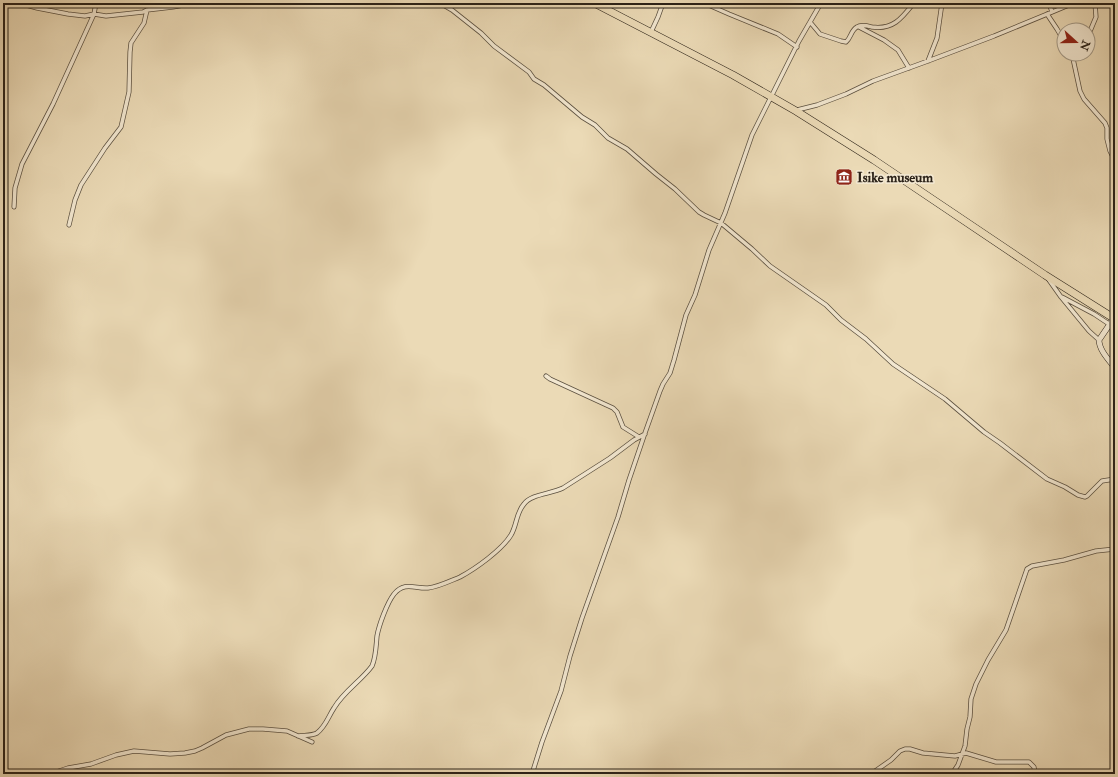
<svg xmlns="http://www.w3.org/2000/svg" width="1118" height="777" font-family="'IM FELL Double Pica',serif">
<style>
.lines{fill:none;stroke-linecap:round;stroke-linejoin:round}
.street-casing{stroke:#5b5040;stroke-width:5}
.secondary-casing{stroke:#2b2218;stroke-width:6}
.highway-casing{stroke:#2b2218;stroke-width:8}
.street{stroke:#f2e7d0;stroke-width:3.5}
.secondary{stroke:#f2e7d0;stroke-width:5}
.highway{stroke:#ebdab6;stroke-width:7}
.labels{text-anchor:middle;stroke-width:3.5;stroke-linejoin:round;paint-order:stroke}
.poi-label{font-size:14px;font-weight:bold;fill:#2b2218;stroke:#f2e7d0;text-anchor:start}
</style>
<rect width="100%" height="100%" fill="#ebdab6"/>
<filter id="stains"><feTurbulence type="fractalNoise" baseFrequency=".005" numOctaves="4"/><feColorMatrix values="0 0 0 0 .2 0 0 0 0 .09 0 0 0 0 .02 0 0 0 .5 -.17"/></filter>
<radialGradient id="worn" r=".72"><stop offset=".6" stop-color="#630" stop-opacity="0"/><stop offset="1" stop-color="#630" stop-opacity=".3"/></radialGradient>
<g class="lines">
<g class="street-casing">
<path id="street" d="M 19,3 L 37,8 L 68,14 L 85,16 L 94,14 L 106,16 L 143,12 L 147,10 L 173,7 L 194,3
M 440,3 L 452,10 L 481,33 L 494,46 L 529,72 L 534,79 L 544,85 L 582,117 L 595,125 L 608,138 L 627,149 L 656,174 L 675,189 L 699,212 L 704,215 L 721,223 L 752,249 L 770,266 L 826,305 L 841,320 L 866,339 L 893,364 L 945,399 L 984,432 L 1000,443 L 1047,479 L 1065,487 L 1078,495 L 1085,497 L 1087,496 L 1102,481 L 1115,479
M 651,3 L 662,5
M 704,3 L 729,14 L 778,34 L 797,47
M 1049,3 L 1052,12
M 1047,14 L 1057,29 L 1064,41
M 810,22 L 820,34 L 841,41 L 846,42 C 851,38 851,30 857,27 C 861,24 868,26 872,27 C 893,30 902,18 913,4
M 859,27 L 884,40 L 898,50 L 909,68
M 651,32 L 658,17 L 663,3
M 1088,36 L 1096,17 L 1095,3
M 1072,54 L 1080,91 L 1084,99 L 1105,123 L 1107,128 L 1107,139 L 1110,151 L 1115,161
M 928,61 L 937,38 L 942,3
M 797,110 L 817,105 L 846,94 L 873,81 L 928,61 L 994,36 L 1074,3
M 14,207 L 15,188 L 22,164 L 53,104 L 94,14 L 96,3
M 69,225 L 75,200 L 81,185 L 105,148 L 121,127 L 129,92 L 130,52 L 131,43 L 144,23 L 147,10
M 1049,280 L 1061,297 L 1089,331 L 1099,340
M 1062,297 L 1094,314 L 1115,328
M 546,376 L 550,379 L 613,408 L 617,412 L 623,427 L 639,437
M 298,736 C 304,735 312,736 317,733 C 326,726 328,717 334,708 C 344,691 361,681 372,666 C 376,657 376,646 377,636 C 379,625 387,603 394,594 C 405,581 415,589 428,588 C 438,587 450,581 460,577 C 475,569 502,550 511,535 C 517,525 516,513 524,504 C 531,494 551,494 563,488 L 610,458 L 634,440 L 645,434
M 50,774 L 68,768 L 91,764 L 116,755 L 134,751 L 170,754 L 185,753 L 195,751 L 202,748 L 226,735 L 249,729 L 263,729 L 287,731 L 312,742
M 532,774 L 542,742 L 561,691 L 570,656 L 582,618 L 618,517 L 629,480 L 645,433 L 660,391 L 663,384 L 670,373 L 674,360 L 686,315 L 695,295 L 709,250 L 725,213 L 752,135 L 799,41 L 821,3
M 871,774 L 891,760 L 900,751 L 905,749 L 910,749 L 923,753 L 955,756 L 966,753 L 996,762 L 1029,762 L 1034,767 L 1035,774
M 952,774 L 958,765 L 965,746 L 967,729 L 970,717 L 971,699 L 976,684 L 988,660 L 1006,630 L 1027,569 L 1032,566 L 1064,560 L 1096,551 L 1115,549
M 1038,774 C 1043,771 1049,771 1054,774"/>
</g>
<g class="secondary-casing">
<path id="secondary" d="M 1114,318 L 1099,340 C 1099,350 1109,360 1115,368"/>
</g>
<g class="highway-casing">
<path id="highway" d="M 594,3 L 733,75 L 796,111 L 874,160 L 1045,275 L 1115,319"/>
</g>
<use href="#street" class="street"/>
<use href="#secondary" class="secondary"/>
<use href="#highway" class="highway"/>
</g>
<defs>
<g id="museum-square" transform="scale(0.9)"><rect x="-9" y="-9" width="18" height="18" rx="4" fill="#8f2418" stroke="#f2e7d0"/><path d="M0-6L6-3V-2H-6V-3ZM-5-1h2V3h-2ZM-1-1h2V3h-2ZM3-1h2V3H3ZM-6 4H6V6H-6Z" fill="#fff"/></g>
</defs>
<g fill-rule="evenodd">
<use href="#museum-square" x="844" y="177"/>
</g>
<g class="labels">
<g class="poi-label">
<text x="857" y="182">Isike museum</text>
</g>
</g>
<rect width="1118" height="777" fill="none" stroke="#ebdab6" stroke-width="16"/>
<rect x="4" y="4" width="1110" height="769" fill="none" stroke="#2b2218" stroke-width="2"/>
<rect x="8" y="8" width="1102" height="761" fill="none" stroke="#2b2218"/>
<g transform="translate(1076 42) rotate(111)"><circle r="19" fill="#f2e7d0" stroke="#a29886"/>
<path d="M0-3L7 15L0 10L-7 15Z" fill="#8f2418"/>
<text y="-6" font-size="11" font-weight="bold" text-anchor="middle" fill="#2b2218">N</text>
</g>
<rect width="100%" height="100%" filter="url(#stains)"/>
<rect width="100%" height="100%" fill="url(#worn)"/>
</svg>
